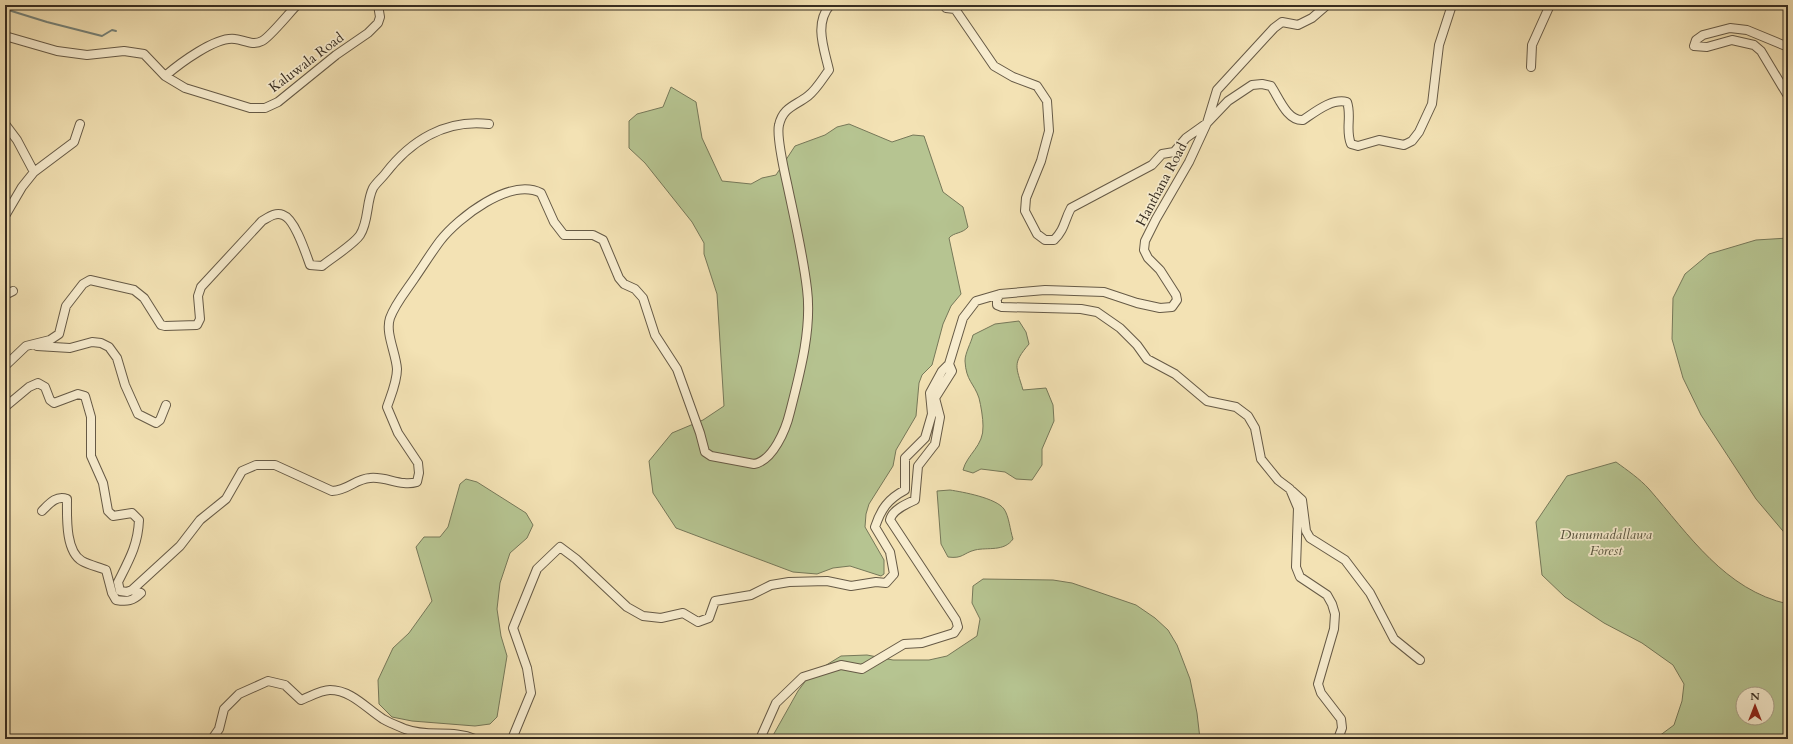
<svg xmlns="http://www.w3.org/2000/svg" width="1793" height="744" font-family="Cardo,serif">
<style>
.green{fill:#b6c491;stroke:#767859;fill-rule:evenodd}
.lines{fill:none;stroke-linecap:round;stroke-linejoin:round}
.stream{stroke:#75837b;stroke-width:2}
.minor-casing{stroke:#665a46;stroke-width:10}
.minor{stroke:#f7ecce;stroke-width:8}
.labels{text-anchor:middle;stroke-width:3.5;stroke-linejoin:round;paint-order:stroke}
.street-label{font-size:14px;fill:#372d21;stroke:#f7ecce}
.park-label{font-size:14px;font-style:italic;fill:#57533d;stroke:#f7ecce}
</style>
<rect width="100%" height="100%" fill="#f3e2b4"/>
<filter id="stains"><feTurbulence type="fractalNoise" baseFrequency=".005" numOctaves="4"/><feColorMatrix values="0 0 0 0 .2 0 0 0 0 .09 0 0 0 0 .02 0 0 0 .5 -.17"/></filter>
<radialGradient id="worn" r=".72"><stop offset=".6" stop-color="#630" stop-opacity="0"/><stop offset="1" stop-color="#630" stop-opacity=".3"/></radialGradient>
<path class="green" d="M 671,87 L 696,102 L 702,138 L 722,181 L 751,184 L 762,178 L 776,175 L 795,146 L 825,135 L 837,127 L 849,124 L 892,142 L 913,135 L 924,136 L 943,192 L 963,207 L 968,227 C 962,234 954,232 949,238 L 961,294 L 951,306 L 943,324 L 932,365 L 922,375 L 919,383 L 916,416 L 896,450 L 893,466 L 869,504 L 866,514 L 865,527 L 884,560 L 884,574 L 881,576 L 850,566 L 833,568 L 817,574 L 793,572 L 676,528 L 653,493 L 649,461 L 672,433 L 703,420 L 724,406 L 717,294 L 704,254 L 704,243 L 692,222 L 645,163 L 629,148 L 629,121 L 637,114 L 663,107 Z
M 1788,238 L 1788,537 L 1756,499 L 1701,415 L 1683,378 L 1672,339 L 1673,298 L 1685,274 L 1709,254 L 1756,240 Z
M 1019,321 L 1026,332 L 1029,344 C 1012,364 1016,366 1023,390 L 1046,388 L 1053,405 L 1054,421 L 1042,449 L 1042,465 L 1032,480 L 1016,479 L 1005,472 L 981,469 L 973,473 L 963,470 C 967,454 984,446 983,426 C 983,418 981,406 979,398 C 974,383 966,381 965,361 C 965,353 971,343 973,335 L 995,324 Z
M 1616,462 C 1627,470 1640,479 1649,489 C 1689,535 1725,590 1788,604 L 1788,739 L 1655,739 L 1674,725 L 1682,701 L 1684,684 L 1673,665 L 1642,643 L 1604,623 L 1565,597 L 1542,575 L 1536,522 L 1567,476 ZM 1743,694 L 1767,694 L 1767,718 L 1743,718 Z
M 466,479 L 477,482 L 526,513 L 533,525 L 527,538 L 510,553 L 500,583 L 497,609 L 501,636 L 507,656 L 497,717 L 490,724 L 475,726 L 412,721 L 392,717 L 379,704 L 378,680 L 393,648 L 409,633 L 432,601 L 416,547 L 424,537 L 440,537 L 448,527 L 460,484 Z
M 950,490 C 963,492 996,498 1004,509 C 1009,516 1010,530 1013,539 C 1004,552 988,547 975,550 C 963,553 963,559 948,557 L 941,544 L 937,491 Z
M 983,579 L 1053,580 L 1072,583 L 1136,605 L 1155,618 L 1168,630 L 1177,645 L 1190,679 L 1197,713 L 1200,739 L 771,739 L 798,691 L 810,675 L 841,656 L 867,655 L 893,660 L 929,660 L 947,656 L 977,636 L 980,619 L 972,603 L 973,586 Z"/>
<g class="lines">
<path class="stream" d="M 5,9 L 47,22 L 102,36 L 112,30 L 116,31"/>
<g class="minor-casing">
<path id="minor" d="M 944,5 L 946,8 L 955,9 L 994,66 L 1013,77 L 1037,86 L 1047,101 L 1049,131 L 1041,161 L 1026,198 L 1025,211 L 1037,234 L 1045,240 L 1054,240 C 1065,229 1064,221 1071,208 L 1152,165 L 1162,154 L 1174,152 L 1186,138 L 1207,123 L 1228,101 L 1252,85 L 1262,84 L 1271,86 C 1279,98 1287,121 1303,120 C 1315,112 1332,98 1347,102 C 1352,116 1345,130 1351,144 L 1358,146 L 1379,140 L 1404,145 L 1412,141 L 1419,132 L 1432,104 L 1439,45 L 1452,5
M 1327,5 L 1312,18 L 1298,25 L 1282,22 L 1274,28 L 1217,90 L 1207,123 L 1189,162 L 1156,219 L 1145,241 L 1144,250 L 1148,258 L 1160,270 L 1176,295 L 1177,300 L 1172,307 L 1160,308 L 1137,303 L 1104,292 L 1045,290 L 1000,294 L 997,299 L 997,305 L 1002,307 L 1081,309 L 1097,312 L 1120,328 L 1137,345 L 1147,359 L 1175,374 L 1207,401 L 1236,407 L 1248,416 L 1255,428 L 1261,459 L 1278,480 L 1290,489 L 1298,508 L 1296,567 L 1300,577 L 1327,595 L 1332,604 L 1335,614 L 1334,629 L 1318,684 L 1321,693 L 1341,719 L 1342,728 L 1338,739
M 5,36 L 57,51 L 87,55 L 124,51 L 144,54 L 165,76 L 185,88 L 250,108 L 265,108 L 278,102 L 336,55 L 368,33 L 378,23 L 380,17 L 378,5
M 1788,47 L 1747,30 L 1730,28 L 1703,35 L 1696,40 L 1694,46 L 1707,47 L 1732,40 L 1754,45 L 1761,51 L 1788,96
M 1531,67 L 1532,45 L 1550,5
M 165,76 C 179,64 216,36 235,39 C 244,40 253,46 262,41 C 269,38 290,12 297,5
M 5,124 L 17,140 L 34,172
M 5,216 L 22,187 L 34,172 L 74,142 L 80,124
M 5,295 L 13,291
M 37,346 L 70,348 L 92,342 L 101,343 L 109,347 L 117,358 L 125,385 L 138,414 L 156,423 L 160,420 L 166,405
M 949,364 L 963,318 L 976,301 L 1000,294
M 5,366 L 26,346 L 50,340 L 59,334 L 66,306 L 83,284 L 90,280 L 134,290 L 144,298 L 161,325 L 165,326 L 197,325 L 200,319 L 198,296 L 201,287 L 262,221 C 269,217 275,212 283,215 C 295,219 306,254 310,265 L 322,266 C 332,258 354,244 360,235 C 369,221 366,202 373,188 C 376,183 381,179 385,174 C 411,140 446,119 489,124
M 5,407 L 29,387 L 38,383 L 45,387 L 50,400 L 54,403 L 78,394 L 85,396 L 91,417 L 91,456 L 103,483 L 108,511 L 113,516 L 132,513 L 139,520 C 138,545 129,560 118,582 L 120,591 L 127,592 L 132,590 L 180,546 L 200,520 L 226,499 L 242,471 L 256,465 L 275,465 L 332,491 C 349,490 355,479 370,478 C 386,476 401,487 417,482 L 419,473 L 418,463 L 398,433 L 387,407 C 391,395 397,382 397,369 C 396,353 385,333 390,318 C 395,304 406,291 414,279 C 423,266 431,253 440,241 C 458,218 510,177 541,193 L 554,222 L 564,235 L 593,235 L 603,240 L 619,278 L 624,284 L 635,289 L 643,298 L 655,335 L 677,369 L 700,433 L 705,452 L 711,456 L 754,464 C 773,461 786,429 790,412 C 800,373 812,329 807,289 C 803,255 795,221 788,188 C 785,174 776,137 779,125 C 783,107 795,106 808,96 C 816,90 823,78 829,70 C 824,48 814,24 830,5
M 1292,491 L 1302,500 L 1306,531 L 1310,538 L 1345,560 L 1370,593 L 1394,639 L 1420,660
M 42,511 C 49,504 56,495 67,499 C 67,516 65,551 82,561 C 89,565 99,567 106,570 L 112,593 L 116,600 C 127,602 133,601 141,593 L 132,590
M 212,739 L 219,729 L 224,709 L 239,694 L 268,681 L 285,685 L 301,700 C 309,697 321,690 330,690 C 351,690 366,708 383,719 C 390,723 398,726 405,729 C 428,738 452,729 475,739
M 512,739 L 531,693 L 527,668 L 513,628 L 537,569 L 560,547 L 576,559 L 627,607 L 643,616 L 661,618 L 683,613 L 698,622 L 709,618 L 715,601 L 751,595 L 771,585 L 789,582 L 827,581 L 851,586 L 876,582 L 886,583 L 894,574 L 890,552 L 875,527 C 881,509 888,499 905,490 L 905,458 L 925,438 L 932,414 L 930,393 L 942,371 L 949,364 L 952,371 L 935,398 L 940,417 L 935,444 L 918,466 L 915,500 C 906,504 892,510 890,520 L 956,620 L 958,627 L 954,633 L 922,643 L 904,644 L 862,669 L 841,665 L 803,677 L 776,703 L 760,739"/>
</g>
<use href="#minor" class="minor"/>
</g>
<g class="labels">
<g class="street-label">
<text transform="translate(306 62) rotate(-37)" y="5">Kaluwala Road</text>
<text transform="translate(1161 184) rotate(-62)" y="5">Hanthana Road</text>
</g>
<g class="park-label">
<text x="1606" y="539">Dunumadallawa<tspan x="1606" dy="16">Forest</tspan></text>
</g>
</g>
<rect width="1793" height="744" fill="none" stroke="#f3e2b4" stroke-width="20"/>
<rect x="6" y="6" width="1781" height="732" fill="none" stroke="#372d21" stroke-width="2"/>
<rect x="10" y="10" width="1773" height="724" fill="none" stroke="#372d21"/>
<g transform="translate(1755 706)"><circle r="19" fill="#f7ecce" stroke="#aaa089"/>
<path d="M0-3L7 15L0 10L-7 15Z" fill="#8f2418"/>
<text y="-6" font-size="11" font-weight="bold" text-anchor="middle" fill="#372d21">N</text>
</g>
<rect width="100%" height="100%" filter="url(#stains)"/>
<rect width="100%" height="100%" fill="url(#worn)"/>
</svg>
